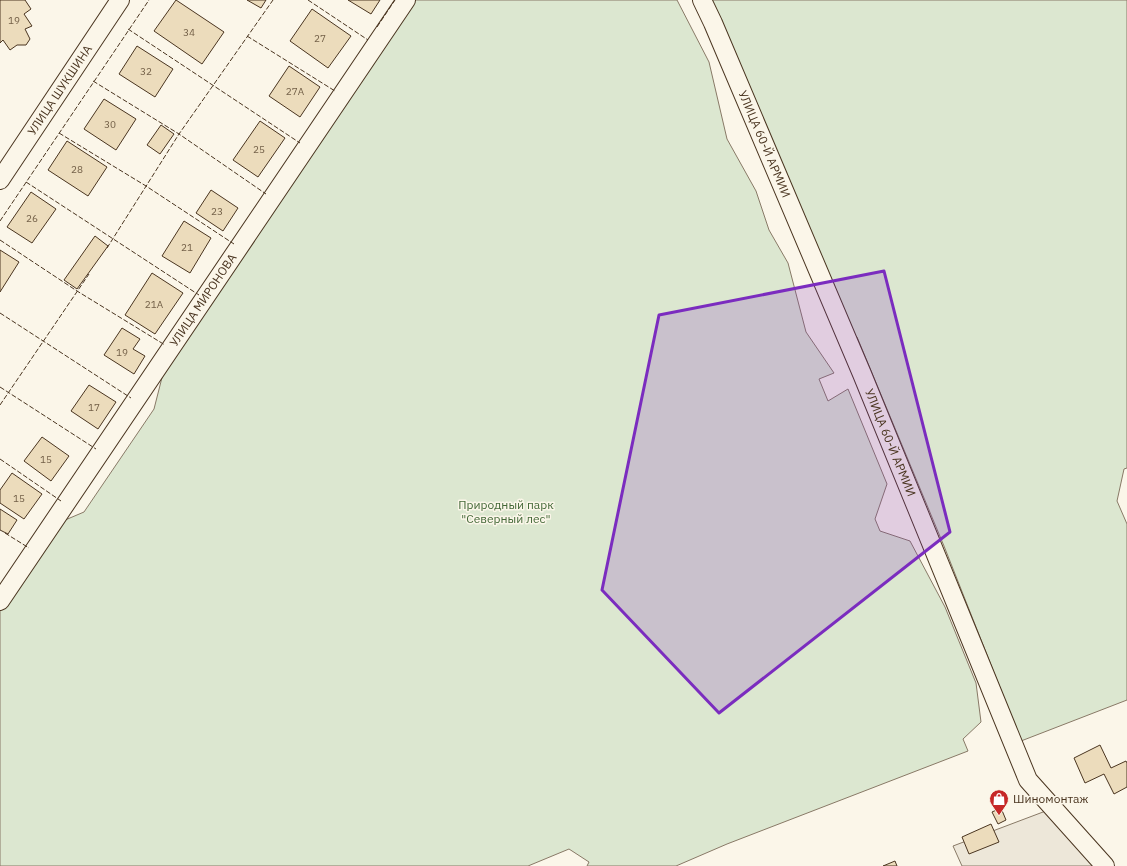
<svg xmlns="http://www.w3.org/2000/svg" width="1127" height="866" font-family="'IBM Plex Sans',sans-serif">
<style>
.green{fill:#dce7d0;stroke:#887966}
.parking{fill:#ede7d9;stroke:#887966}
.building{fill:#ecdcbc;stroke:#4a3520}
.lines{fill:none;stroke-linecap:round;stroke-linejoin:round}
.minor-casing{stroke:#4a3520;stroke-width:20}
.minor{stroke:#fbf6e9;stroke-width:18}
.fence{stroke:#4a3520;stroke-width:1;stroke-dasharray:5 2;stroke-linecap:butt}
.marked{fill:#7b2cbf;fill-opacity:0.2;stroke:#7b2cbf;stroke-width:3;stroke-linejoin:round}
.labels{text-anchor:middle;stroke-width:3;stroke-linejoin:round;paint-order:stroke}
.number-label{font-size:10px;fill:#725f47}
.street-label{font-size:12px;fill:#4a3520;stroke:#fbf6e9}
.park-label{font-size:12px;fill:#436837;stroke:#fbf6e9}
.poi-label{font-size:12px;fill:#4a3520;stroke:#fbf6e9;text-anchor:start}
</style>
<rect width="100%" height="100%" fill="#fbf6e9"/>
<path class="green" d="M 406,0 L 677,0 L 709,62 L 727,139 L 756,191 L 769,230 L 788,263 L 806,332 L 834,373 L 819,379 L 828,401 L 848,389 L 887,484 L 875,519 L 880,531 L 910,541 L 945,607 L 976,683 L 981,722 L 963,739 L 968,751 L 727,844 L 676,866 L 587,866 L 589,862 L 569,849 L 528,866 L 0,866 L 0,601 L 51,526 L 84,512 L 154,409 L 169,350 Z
M 706,0 L 1127,0 L 1127,468 L 1124,469 L 1117,501 L 1127,524 L 1127,700 L 1021,741 L 944,546 L 857,337 L 851,336 Z"/>
<path class="parking" d="M 1051,809 L 1111,866 L 962,866 L 953,846 Z"/>
<path class="building" d="M 0,0 L 25,0 L 31,9 L 24,14 L 32,26 L 25,29 L 30,39 L 26,45 L 17,45 L 10,50 L 3,40 L 0,43 Z
M 176,0 L 224,32 L 202,64 L 154,31 Z
M 247,0 L 266,0 L 261,8 Z
M 348,0 L 380,0 L 371,14 Z
M 312,9 L 351,36 L 328,68 L 290,41 Z
M 137,46 L 173,69 L 155,97 L 119,74 Z
M 289,66 L 320,87 L 300,117 L 269,96 Z
M 104,99 L 136,119 L 116,150 L 84,129 Z
M 260,121 L 285,138 L 258,177 L 233,160 Z
M 161,125 L 174,134 L 160,154 L 147,145 Z
M 67,141 L 107,167 L 88,196 L 48,170 Z
M 211,190 L 238,208 L 223,231 L 196,213 Z
M 31,192 L 56,209 L 32,243 L 7,227 Z
M 184,221 L 211,238 L 190,273 L 162,256 Z
M 95,236 L 108,246 L 77,289 L 64,280 Z
M 0,250 L 19,262 L 0,292 Z
M 152,273 L 183,293 L 155,334 L 125,315 Z
M 122,328 L 140,339 L 133,349 L 145,356 L 134,374 L 104,355 Z
M 89,385 L 116,402 L 98,429 L 71,411 Z
M 42,437 L 69,456 L 51,481 L 24,461 Z
M 12,473 L 42,494 L 24,519 L 0,503 L 0,490 Z
M 0,509 L 17,520 L 8,534 L 0,530 Z
M 1100,745 L 1111,768 L 1126,761 L 1127,763 L 1127,787 L 1114,794 L 1104,774 L 1085,783 L 1074,758 Z
M 1001,808 L 1006,820 L 998,824 L 992,812 Z
M 991,824 L 999,842 L 969,854 L 962,837 Z
M 895,861 L 897,866 L 883,866 Z"/>
<g class="lines">
<g class="minor-casing">
<g id="minor">
<path id="s1" d="M 702,0 L 713,23 L 862,374 L 1028,780 L 1105,866"/>
<path id="s2" d="M 0,180 L 120,0"/>
<path id="s3" d="M 0,601 L 406,0"/>
</g>
</g>
<use href="#minor" class="minor"/>
<path class="fence" d="M 308,0 L 368,40
M 377,27 L 395,0
M 128,29 L 300,143
M 247,36 L 335,91
M 93,81 L 179,134 L 266,194
M 59,133 L 146,186 L 234,244
M 26,182 L 199,295
M 0,221 L 149,0
M 0,240 L 77,291 L 165,345
M 107,248 L 179,134 L 273,0
M 0,313 L 131,398
M 0,387 L 96,449
M 0,405 L 89,274
M 0,459 L 61,501
M 5,533 L 29,548"/>
</g>
<path class="marked" d="M 884,271 L 950,532 L 719,713 L 602,590 L 659,315 Z"/>
<defs>
<g id="shop-pin" transform="scale(1)"><path d="M0 17L-7.5 6A9.5 9.5 0 1 1 7.5 6Z" fill="#c62828" stroke="#fbf6e9"/><path d="M-5-2.5h2.3a2.7 3.5 0 0 1 5.4 0H5L5.5 6h-11ZM-1.5-2.5h3a1.5 2.3 0 0 0-3 0Z" fill="#fff"/></g>
</defs>
<g fill-rule="evenodd">
<use href="#shop-pin" x="999" y="799"/>
</g>
<g class="labels">
<g class="number-label">
<text x="14" y="24">19</text>
<text x="189" y="36">34</text>
<text x="320" y="42">27</text>
<text x="146" y="75">32</text>
<text x="295" y="95">27А</text>
<text x="110" y="128">30</text>
<text x="259" y="153">25</text>
<text x="77" y="173">28</text>
<text x="217" y="215">23</text>
<text x="32" y="222">26</text>
<text x="187" y="251">21</text>
<text x="154" y="308">21А</text>
<text x="122" y="356">19</text>
<text x="94" y="411">17</text>
<text x="46" y="463">15</text>
<text x="19" y="502">15</text>
</g>
<g class="street-label">
<text dy="4" stroke="none"><textPath href="#s2" startOffset="108">УЛИЦА ШУКШИНА</textPath></text>
<text dy="4" stroke="none"><textPath href="#s1" startOffset="157">УЛИЦА 60-Й АРМИИ</textPath></text>
<text dy="4" stroke="none"><textPath href="#s3" startOffset="363">УЛИЦА МИРОНОВА</textPath></text>
<text dy="4" stroke="none"><textPath href="#s1" startOffset="481">УЛИЦА 60-Й АРМИИ</textPath></text>
</g>
<g class="park-label">
<text x="506" y="509">Природный парк<tspan x="506" dy="14">"Северный лес"</tspan></text>
</g>
<g class="poi-label">
<text x="1013" y="803">Шиномонтаж</text>
</g>
</g>
</svg>
